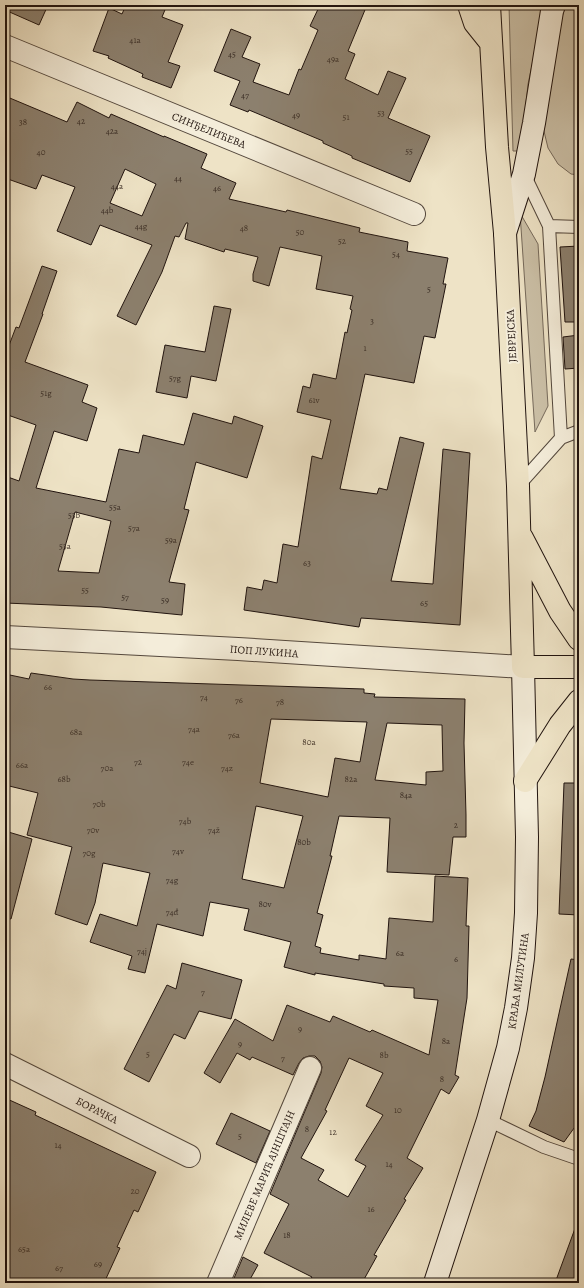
<svg xmlns="http://www.w3.org/2000/svg" width="584" height="1288" font-family="Alegreya,serif">
<style>
.green{fill:#cbc0a7;stroke:#766a5b}
.building{fill:#8c806e;stroke:#21140f;fill-rule:evenodd}
.lines{fill:none;stroke-linecap:round;stroke-linejoin:round}
.service-casing{stroke:#54483d;stroke-width:14}
.minor-casing{stroke:#54483d;stroke-width:24}
.tertiary-casing{stroke:#54483d;stroke-width:24}
.secondary-casing{stroke:#21140f;stroke-width:24}
.primary-casing{stroke:#21140f;stroke-width:24}
.service{stroke:#f4edda;stroke-width:12}
.minor{stroke:#f4edda;stroke-width:22}
.tertiary{stroke:#f4edda;stroke-width:22}
.secondary{stroke:#f4edda;stroke-width:22}
.primary{stroke:#eee3c6;stroke-width:22}
.labels{text-anchor:middle;stroke-width:4;stroke-linejoin:round;paint-order:stroke}
.number-label{font-size:9px;fill:#3c2f27}
.street-label{font-size:11px;fill:#21140f;stroke:#f4edda}
</style>
<rect width="100%" height="100%" fill="#eee3c6"/>
<filter id="stains"><feTurbulence type="fractalNoise" baseFrequency=".005" numOctaves="4"/><feColorMatrix values="0 0 0 0 .2 0 0 0 0 .09 0 0 0 0 .02 0 0 0 .5 -.17"/></filter>
<radialGradient id="worn" r=".72"><stop offset=".6" stop-color="#630" stop-opacity="0"/><stop offset="1" stop-color="#630" stop-opacity=".3"/></radialGradient>
<path class="green" d="M 509,5 L 545,5 L 528,84 L 521,151 L 513,151 Z
M 566,5 L 579,5 L 579,175 L 571,174 L 558,164 L 548,148 L 543,127 L 561,20 Z
M 520,213 L 538,244 L 548,406 L 535,432 Z"/>
<path class="building" d="M 5,5 L 48,5 L 39,25 L 5,10 Z
M 126,5 L 167,5 L 162,17 L 183,25 L 168,62 L 180,66 L 171,88 L 142,77 L 143,74 L 108,58 L 109,56 L 93,51 L 109,8 L 122,14 Z
M 320,5 L 367,5 L 348,51 L 355,54 L 345,79 L 378,95 L 388,71 L 406,78 L 388,118 L 430,136 L 410,182 L 352,158 L 352,156 L 323,143 L 323,141 L 249,110 L 248,112 L 230,105 L 240,81 L 214,71 L 231,29 L 251,37 L 242,57 L 260,64 L 253,82 L 289,95 L 299,69 L 301,70 L 318,30 L 310,26 Z
M 5,96 L 67,122 L 77,102 L 109,118 L 111,114 L 164,137 L 164,136 L 207,154 L 201,168 L 236,183 L 229,199 L 286,212 L 287,210 L 360,228 L 359,232 L 408,242 L 407,251 L 448,258 L 443,284 L 446,284 L 435,338 L 424,336 L 414,383 L 365,374 L 340,489 L 377,494 L 379,488 L 387,490 L 400,437 L 424,443 L 391,581 L 433,584 L 443,449 L 470,453 L 460,625 L 361,618 L 359,627 L 244,610 L 247,587 L 262,590 L 264,580 L 277,583 L 283,544 L 298,547 L 312,456 L 322,459 L 331,420 L 297,412 L 303,386 L 310,388 L 313,374 L 336,379 L 345,332 L 347,333 L 352,310 L 350,309 L 353,296 L 316,289 L 322,256 L 280,247 L 269,286 L 253,281 L 253,274 L 258,257 L 225,249 L 224,252 L 185,239 L 188,223 L 186,223 L 179,237 L 175,236 L 162,272 L 136,325 L 117,316 L 152,245 L 100,225 L 91,245 L 57,231 L 75,187 L 42,175 L 36,189 L 5,178 ZM 125,169 L 156,184 L 142,216 L 110,203 Z
M 579,246 L 579,322 L 565,322 L 560,247 Z
M 42,266 L 57,271 L 42,314 L 43,314 L 25,362 L 88,385 L 82,402 L 97,408 L 87,441 L 54,431 L 36,488 L 106,502 L 119,449 L 139,453 L 143,435 L 184,445 L 193,413 L 232,424 L 234,416 L 263,426 L 247,478 L 196,462 L 184,509 L 189,510 L 169,582 L 185,584 L 182,615 L 101,607 L 5,603 L 5,476 L 19,481 L 36,425 L 5,414 L 5,356 L 16,327 L 19,328 ZM 75,512 L 111,521 L 99,573 L 58,571 Z
M 214,306 L 231,309 L 216,381 L 191,376 L 187,398 L 156,392 L 165,345 L 205,352 Z
M 579,335 L 579,368 L 565,369 L 563,337 Z
M 31,673 L 73,679 L 90,680 L 364,689 L 364,693 L 375,694 L 374,697 L 465,699 L 464,743 L 466,815 L 466,837 L 453,837 L 449,875 L 387,872 L 390,818 L 339,816 L 330,856 L 332,856 L 317,913 L 323,915 L 315,946 L 321,948 L 320,953 L 359,960 L 359,955 L 386,959 L 389,918 L 433,922 L 435,876 L 468,878 L 466,926 L 469,926 L 467,998 L 455,1075 L 459,1077 L 449,1094 L 441,1089 L 407,1158 L 423,1168 L 404,1199 L 406,1200 L 374,1255 L 377,1256 L 362,1283 L 308,1283 L 312,1277 L 264,1253 L 289,1204 L 270,1194 L 321,1073 L 322,1067 L 320,1061 L 315,1056 L 309,1056 L 303,1058 L 299,1063 L 293,1075 L 252,1057 L 250,1060 L 237,1053 L 220,1083 L 204,1073 L 235,1019 L 273,1041 L 287,1005 L 330,1022 L 333,1016 L 370,1032 L 372,1030 L 429,1055 L 438,1000 L 414,998 L 414,988 L 384,986 L 384,984 L 315,973 L 315,975 L 284,967 L 291,942 L 244,930 L 249,909 L 210,902 L 203,936 L 157,924 L 145,973 L 128,969 L 132,956 L 90,942 L 100,914 L 137,926 L 150,873 L 103,863 L 95,903 L 87,925 L 55,914 L 72,847 L 27,835 L 38,793 L 5,785 L 5,674 L 29,679 ZM 271,719 L 367,722 L 360,762 L 335,758 L 328,797 L 260,783 ZM 387,723 L 442,725 L 443,771 L 426,772 L 426,785 L 375,780 ZM 256,806 L 303,816 L 284,888 L 242,879 ZM 349,1058 L 383,1073 L 366,1106 L 383,1115 L 355,1160 L 366,1166 L 348,1197 L 318,1180 L 324,1170 L 301,1158 L 327,1111 L 325,1110 Z
M 564,783 L 579,783 L 579,915 L 559,914 Z
M 5,831 L 32,839 L 11,919 L 5,918 Z
M 571,959 L 579,960 L 579,1117 L 577,1124 L 564,1142 L 529,1126 L 536,1111 L 545,1077 Z
M 182,963 L 242,980 L 231,1019 L 199,1011 L 185,1039 L 174,1034 L 149,1082 L 124,1069 L 167,985 L 176,989 Z
M 5,1098 L 36,1112 L 35,1115 L 156,1172 L 138,1212 L 134,1210 L 117,1247 L 120,1248 L 104,1283 L 5,1283 Z
M 231,1113 L 270,1131 L 256,1163 L 216,1144 Z
M 577,1223 L 579,1224 L 579,1283 L 555,1283 Z
M 243,1257 L 258,1265 L 248,1283 L 232,1283 Z"/>
<g class="lines">
<g class="service-casing">
<path id="service" d="M 549,226 L 579,227
M 561,438 L 579,431
M 518,486 L 561,438 L 549,226 L 524,174
M 488,1120 L 544,1147 L 579,1159"/>
</g>
<g class="minor-casing">
<path id="minor" d="M 5,46 L 414,214
M 5,1064 L 189,1156
M 218,1283 L 310,1068"/>
</g>
<g class="tertiary-casing">
<path id="tertiary" d="M 5,637 L 238,649 L 523,667"/>
</g>
<g class="secondary-casing">
<path id="secondary" d="M 505,233 L 524,174 L 534,123 L 552,11 L 554,5
M 435,1283 L 488,1120 L 508,1048 L 516,1008 L 523,958 L 526,913 L 527,837 L 523,667"/>
</g>
<g class="primary-casing">
<path id="primary" d="M 469,5 L 475,23 L 491,43
M 489,5 L 497,147 L 505,233 L 518,486 L 523,667 L 579,667
M 522,538 L 560,611 L 579,639
M 525,781 L 560,725 L 579,701"/>
</g>
<use href="#service" class="service"/>
<use href="#minor" class="minor"/>
<use href="#tertiary" class="tertiary"/>
<use href="#secondary" class="secondary"/>
<use href="#primary" class="primary"/>
</g>
<g class="labels">
<g class="number-label">
<text x="135" y="43">41a</text>
<text x="232" y="57">45</text>
<text x="333" y="62">49a</text>
<text x="245" y="98">47</text>
<text x="381" y="116">53</text>
<text x="296" y="118">49</text>
<text x="346" y="120">51</text>
<text x="81" y="124">42</text>
<text x="23" y="125">38</text>
<text x="112" y="134">42a</text>
<text x="409" y="154">55</text>
<text x="41" y="155">40</text>
<text x="178" y="181">44</text>
<text x="117" y="189">44a</text>
<text x="217" y="191">46</text>
<text x="107" y="213">44b</text>
<text x="141" y="229">44g</text>
<text x="244" y="231">48</text>
<text x="300" y="235">50</text>
<text x="342" y="244">52</text>
<text x="396" y="257">54</text>
<text x="429" y="292">5</text>
<text x="372" y="324">3</text>
<text x="365" y="351">1</text>
<text x="175" y="381">57g</text>
<text x="46" y="396">51g</text>
<text x="314" y="403">61v</text>
<text x="115" y="510">55a</text>
<text x="74" y="518">53b</text>
<text x="134" y="531">57a</text>
<text x="171" y="543">59a</text>
<text x="65" y="549">53a</text>
<text x="307" y="566">63</text>
<text x="85" y="593">55</text>
<text x="125" y="600">57</text>
<text x="165" y="603">59</text>
<text x="424" y="606">65</text>
<text x="48" y="690">66</text>
<text x="204" y="700">74</text>
<text x="239" y="703">76</text>
<text x="280" y="705">78</text>
<text x="194" y="732">74a</text>
<text x="76" y="735">68a</text>
<text x="234" y="738">76a</text>
<text x="309" y="745">80a</text>
<text x="138" y="765">72</text>
<text x="188" y="765">74e</text>
<text x="22" y="768">66a</text>
<text x="107" y="771">70a</text>
<text x="227" y="771">74z</text>
<text x="64" y="782">68b</text>
<text x="351" y="782">82a</text>
<text x="406" y="798">84a</text>
<text x="99" y="807">70b</text>
<text x="185" y="824">74b</text>
<text x="456" y="828">2</text>
<text x="93" y="833">70v</text>
<text x="214" y="833">74ž</text>
<text x="304" y="845">80b</text>
<text x="178" y="854">74v</text>
<text x="89" y="856">70g</text>
<text x="172" y="883">74g</text>
<text x="265" y="907">80v</text>
<text x="172" y="915">74đ</text>
<text x="142" y="954">74j</text>
<text x="400" y="956">6a</text>
<text x="456" y="962">6</text>
<text x="203" y="995">7</text>
<text x="300" y="1032">9</text>
<text x="446" y="1044">8a</text>
<text x="240" y="1047">9</text>
<text x="148" y="1057">5</text>
<text x="384" y="1058">8b</text>
<text x="283" y="1061">7</text>
<text x="442" y="1082">8</text>
<text x="398" y="1113">10</text>
<text x="307" y="1132">8</text>
<text x="333" y="1135">12</text>
<text x="240" y="1139">5</text>
<text x="58" y="1148">14</text>
<text x="389" y="1167">14</text>
<text x="135" y="1194">20</text>
<text x="371" y="1212">16</text>
<text x="287" y="1238">18</text>
<text x="24" y="1252">65a</text>
<text x="98" y="1267">69</text>
<text x="59" y="1271">67</text>
</g>
<g class="street-label">
<text transform="translate(209 130) rotate(22)" y="4">СИНЂЕЛИЋЕВА</text>
<text transform="translate(511 336) rotate(-93)" y="4">ЈЕВРЕЈСКА</text>
<text transform="translate(264 651) rotate(4)" y="4">ПОП ЛУКИНА</text>
<text transform="translate(518 981) rotate(-82)" y="4">КРАЉА МИЛУТИНА</text>
<text transform="translate(97 1110) rotate(27)" y="4">БОРАЧКА</text>
<text transform="translate(264 1175) rotate(-67)" y="4">МИЛЕВЕ МАРИЋ АЈНШТАЈН</text>
</g>
</g>
<rect width="584" height="1288" fill="none" stroke="#eee3c6" stroke-width="20"/>
<rect x="6" y="6" width="572" height="1276" fill="none" stroke="#21140f" stroke-width="2"/>
<rect x="10" y="10" width="564" height="1268" fill="none" stroke="#21140f"/>
<rect width="100%" height="100%" filter="url(#stains)"/>
<rect width="100%" height="100%" fill="url(#worn)"/>
</svg>
